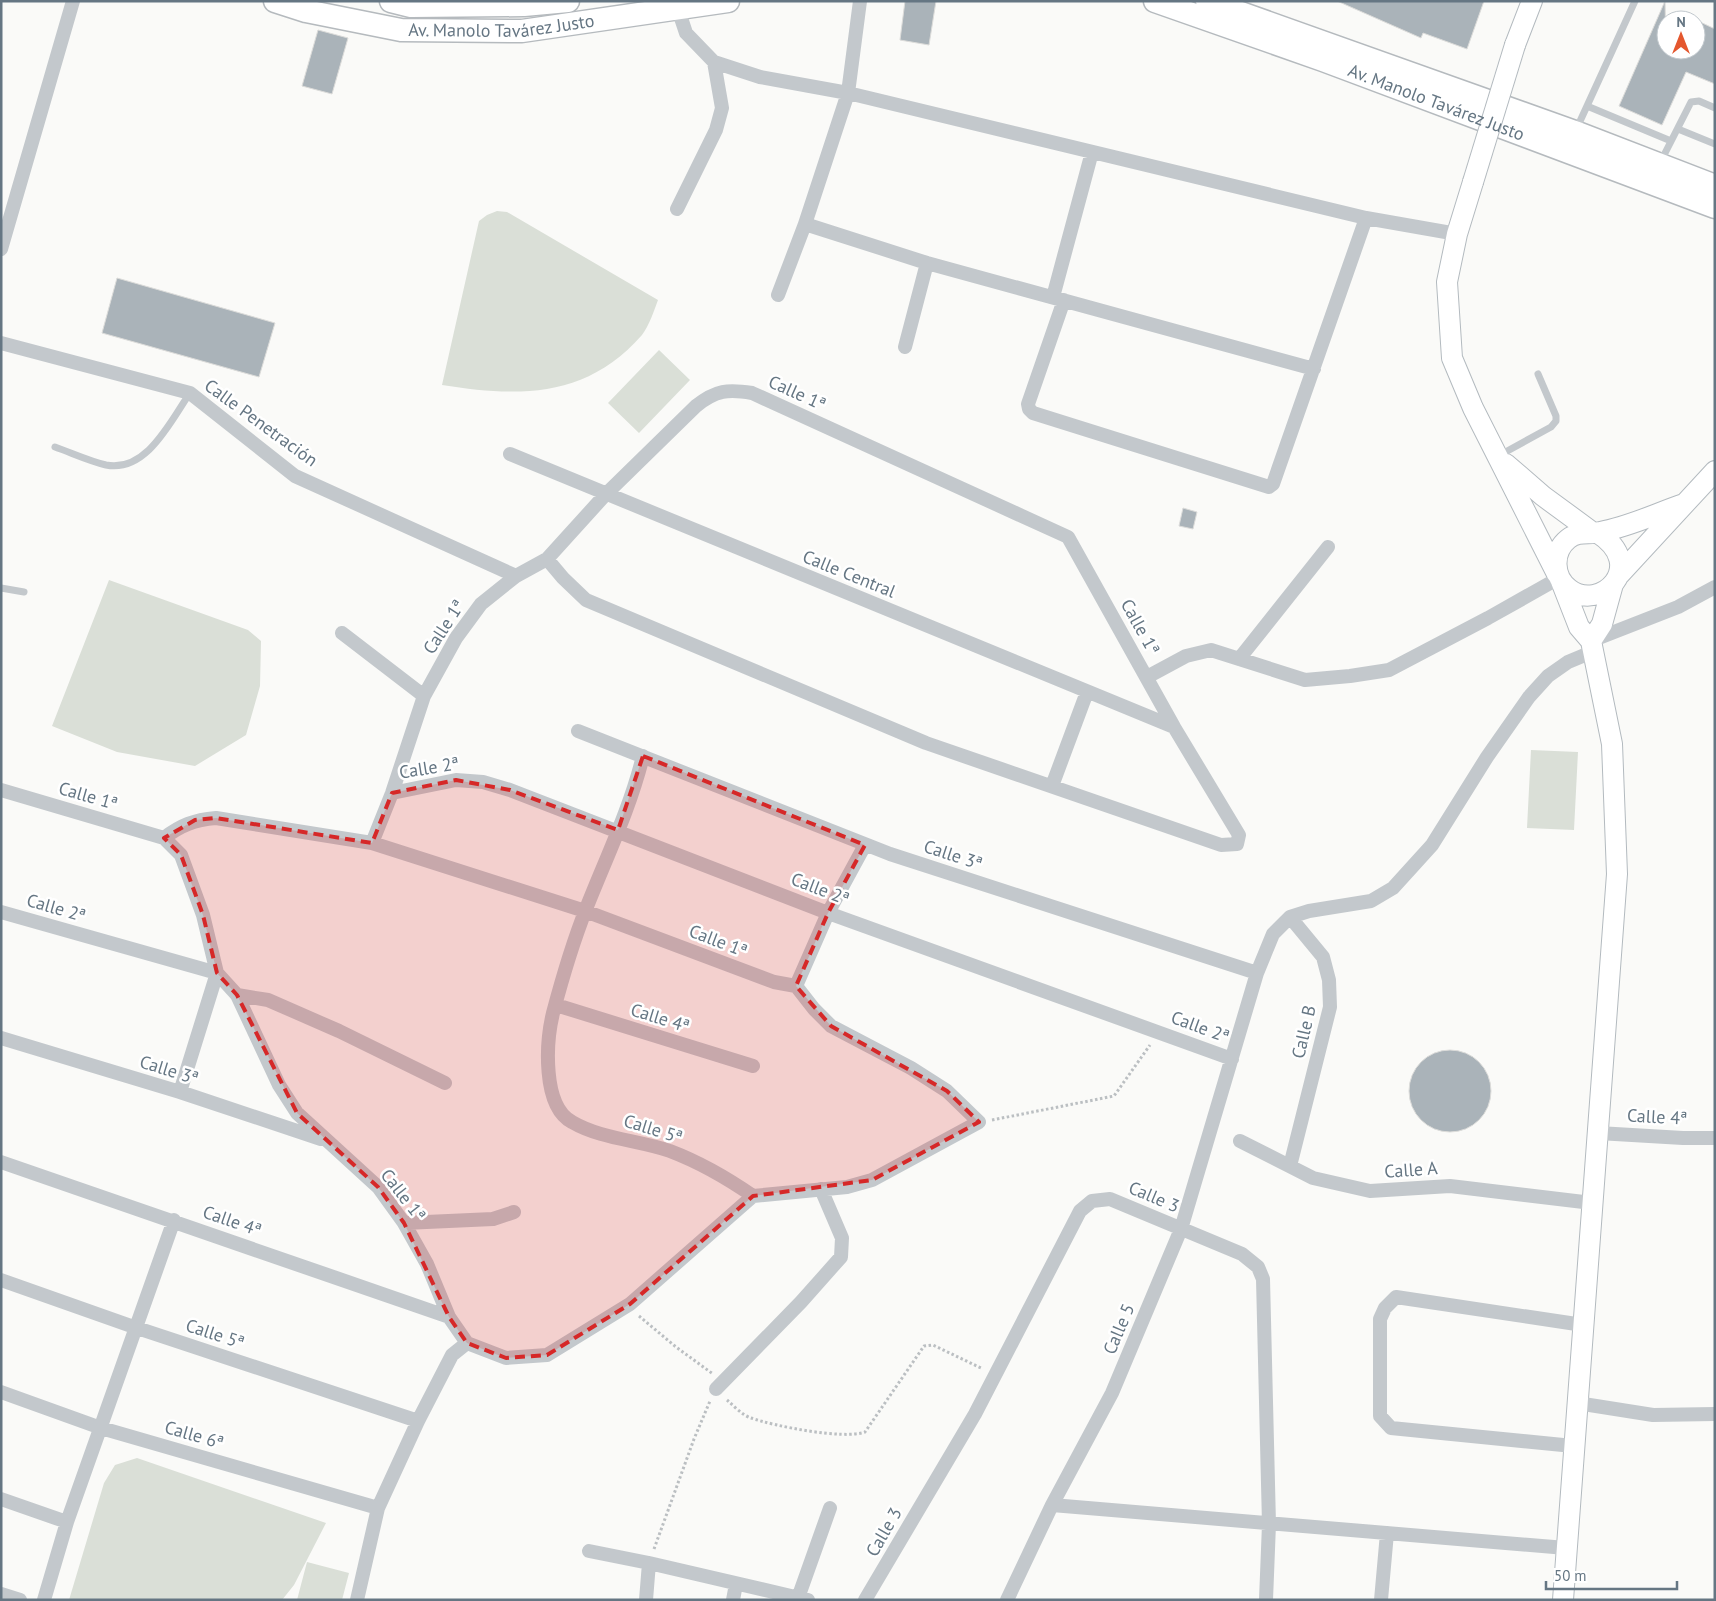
<svg xmlns="http://www.w3.org/2000/svg" width="1716" height="1601" font-family="'PT Sans',sans-serif">
<style>
.green{fill:#dadfd7}
.building{fill:#aab3b9;stroke:#dcdcda}
.lines{fill:none;stroke-linecap:round;stroke-linejoin:round}
.secondary-casing{stroke:#b3babf;stroke-width:22}
.primary-casing{stroke:#b5babe;stroke-width:25}
.path{stroke:#bbbfc2;stroke-width:3;stroke-dasharray:2.5 2.5;stroke-linecap:butt}
.lane{stroke:#c3c8cc;stroke-width:7}
.street{stroke:#c3c8cc;stroke-width:14}
.secondary{stroke:#fff;stroke-width:20}
.primary{stroke:#fff;stroke-width:22}
.secondary-bridge-casing{stroke:#b3babf;stroke-width:22;stroke-linecap:butt}
.secondary-bridge{stroke:#fff;stroke-width:20}
.marked{fill:#d62828;fill-opacity:0.2;stroke:#d62828;stroke-width:4;stroke-dasharray:10 6;stroke-linejoin:round}
.labels{text-anchor:middle;stroke-width:5;stroke-linejoin:round;paint-order:stroke}
.street-label{font-size:18px;fill:#657683;stroke:#fff}
</style>
<rect width="100%" height="100%" fill="#fafaf8"/>
<path class="green" d="M 497,211 L 507,212 L 658,300 C 654,311 649,326 642,335 C 586,399 518,397 442,385 L 479,221 L 487,215 Z
M 659,350 L 690,380 L 639,433 L 608,403 Z
M 109,580 L 248,630 L 261,641 L 260,686 L 246,735 L 195,766 L 117,752 L 52,726 Z
M 1531,750 L 1578,752 L 1574,830 L 1527,828 Z
M 137,1458 L 326,1523 L 294,1585 L 282,1600 L 69,1600 L 104,1483 L 115,1465 Z
M 307,1562 L 349,1573 L 342,1600 L 297,1600 Z"/>
<path class="building" d="M 905,1 L 936,1 L 929,45 L 900,40 Z
M 1337,1 L 1484,1 L 1467,49 L 1423,33 L 1421,38 Z
M 1665,1 L 1666,50 L 1696,50 L 1696,20 L 1715,29 L 1715,84 L 1686,72 L 1662,125 L 1619,106 Z
M 318,30 L 348,38 L 332,94 L 302,86 Z
M 117,278 L 275,323 L 259,377 L 102,333 Z
M 1183,508 L 1197,512 L 1193,529 L 1179,526 Z
M1409 1091a41 41 0 1 1 82 0a41 41 0 1 1-82 0Z"/>
<g class="lines">
<g class="secondary-casing">
<path id="secondary" d="M 1515,45 L 1532,1
M 1473,182 L 1457,234 L 1447,282 L 1452,358 L 1473,408 L 1557,574
M 1506,464 L 1543,496 L 1592,532
M 1598,533 C 1649,566 1600,613 1569,589 C 1553,577 1552,552 1568,539 C 1579,530 1589,535 1600,532 C 1629,527 1657,513 1684,504
M 1619,575 L 1715,471
M 1561,581 L 1579,627 L 1591,641 L 1612,744 L 1617,874 L 1563,1600
M 1591,641 L 1602,624 L 1613,584"/>
</g>
<g class="primary-casing">
<g id="primary">
<path id="s1" d="M 275,1 L 306,11 L 401,30 L 522,31 L 728,1"/>
<path d="M 391,1 L 411,6 L 524,5 L 568,1"/>
<path id="s2" d="M 1155,1 L 1323,60 L 1715,207"/>
<path d="M 1207,1 L 1575,132 L 1715,186"/>
</g>
</g>
<path class="path" d="M 992,1120 L 1114,1096 L 1150,1045
M 639,1316 L 676,1347 L 713,1374
M 727,1400 C 734,1406 742,1415 751,1418 C 774,1426 844,1440 865,1432 L 924,1346 L 933,1345 L 983,1369
M 654,1549 L 694,1439 L 710,1401"/>
<path class="lane" d="M 1587,106 L 1671,141
M 1678,129 L 1715,144
M 1576,130 L 1635,1
M 1661,161 L 1691,102 L 1699,101 L 1715,108
M 55,447 C 72,453 89,461 106,465 C 147,473 171,420 190,393
M 1500,455 L 1551,427 L 1556,421 L 1556,416 L 1538,374
M 1,588 L 24,592"/>
<path class="street" d="M 678,9 L 686,33 L 714,62 L 760,77 L 848,93 L 1366,218 L 1457,234
M 677,209 L 716,130 L 722,108 L 714,62
M 805,224 L 927,263 L 1314,369
M 1,249 L 73,1
M 778,295 L 805,224 L 848,93 L 860,1
M 1053,297 L 1092,152
M 1064,300 L 1028,404 L 1029,409 L 1033,413 L 1269,487 L 1273,484 L 1366,218
M 1,343 L 190,393 L 295,476 L 516,576
M 905,347 L 927,263
M 510,454 L 1174,727
M 342,633 L 424,696
M 1591,641 L 1678,607 L 1715,587
M 1239,659 L 1328,547
M 1147,677 L 1186,656 L 1211,650 L 1305,680 L 1350,676 L 1389,670 L 1488,618 L 1559,578
M 578,731 L 890,854 L 1257,973
M 643,756 C 630,809 606,858 586,909 C 573,942 562,979 553,1013 C 546,1042 542,1106 572,1122 C 601,1139 638,1140 670,1151 C 699,1162 727,1178 753,1196
M 1052,786 L 1087,692
M 1,790 L 164,838 L 181,855 L 203,915 L 217,973 L 237,995 L 279,1085 L 297,1113 L 378,1187 L 404,1223 L 427,1264 L 449,1317 L 467,1343
M 392,793 L 456,780 L 483,782 L 510,790 L 828,913 L 1232,1059
M 164,838 C 181,825 194,820 216,818 L 372,843 L 585,911 L 774,982 L 796,986
M 372,843 L 392,793 L 424,696 L 456,638 L 481,604 L 516,576 L 547,559 L 605,495 L 696,406 C 716,390 728,389 752,393 L 1068,537 L 1174,727 L 1239,835 L 1237,844 L 1221,845 L 926,743 L 586,600 L 563,578 L 547,559
M 1,912 L 217,973 L 180,1092
M 1290,917 L 1323,957 L 1329,980 L 1330,1007 L 1290,1166
M 796,986 L 828,913 L 865,845
M 237,995 L 268,1000 L 339,1031 L 445,1083
M 556,1005 L 753,1066
M 1,1038 L 180,1092 L 321,1139
M 1598,1133 L 1683,1138 L 1715,1138
M 1240,1141 L 1313,1178 L 1370,1191 L 1450,1186 L 1592,1203
M 1,1162 L 449,1317
M 404,1223 L 493,1219 L 514,1212
M 1,1280 L 134,1327 L 418,1421
M 467,1343 L 506,1358 L 547,1355 L 630,1304 L 753,1196 L 847,1187 L 872,1180 L 979,1122 L 947,1091 L 911,1068 L 831,1026 L 814,1009 L 796,986
M 716,1389 L 801,1302 L 841,1257 L 842,1238 L 821,1189
M 1,1392 L 101,1428 L 378,1508
M 1577,1403 L 1653,1415 L 1715,1414
M 1573,1446 L 1391,1428 L 1380,1416 L 1380,1319 L 1385,1308 L 1396,1297 L 1583,1325
M 1,1499 L 67,1522
M 1052,1505 L 1566,1548
M 589,1551 L 649,1563
M 1,1594 L 20,1600
M 798,1598 L 830,1508
M 44,1600 L 67,1522 L 174,1220
M 357,1600 L 378,1508 L 418,1421 L 452,1355 L 467,1343
M 646,1600 L 649,1563 L 808,1600
M 733,1600 L 736,1584
M 865,1600 L 975,1414 L 1080,1211 L 1092,1201 L 1110,1199 L 1242,1254 L 1258,1267 L 1263,1279 L 1269,1524 L 1266,1600
M 1007,1600 L 1052,1505 L 1112,1393 L 1181,1229 L 1257,973 L 1273,934 L 1290,917 L 1309,911 L 1371,901 L 1393,888 L 1432,845 L 1487,757 L 1529,697 L 1548,676 L 1568,662 L 1592,652
M 1381,1600 L 1387,1533"/>
<use href="#secondary" class="secondary"/>
<use href="#primary" class="primary"/>
<g class="secondary-bridge-casing">
<path id="secondary-bridge" d="M 1473,182 L 1515,45"/>
</g>
<use href="#secondary-bridge" class="secondary-bridge"/>
</g>
<path class="marked" d="M 643,756 L 865,845 L 828,913 L 796,986 L 831,1026 L 947,1091 L 979,1122 L 872,1180 L 753,1196 L 630,1304 L 547,1355 L 506,1358 L 467,1343 L 449,1317 L 404,1223 L 378,1187 L 297,1113 L 237,995 L 217,973 L 203,915 L 181,855 L 164,838 L 195,820 L 216,818 L 372,843 L 392,793 L 456,780 L 510,790 L 618,830 Z"/>
<g class="labels">
<g class="street-label">
<text dy="6" stroke="none"><textPath href="#s1" startOffset="230">Av. Manolo Tavárez Justo</textPath></text>
<text dy="6" stroke="none"><textPath href="#s2" startOffset="299">Av. Manolo Tavárez Justo</textPath></text>
<text transform="translate(797 393) rotate(24)" y="6">Calle 1ª</text>
<text transform="translate(261 423) rotate(36)" y="6">Calle Penetración</text>
<text transform="translate(849 574) rotate(22)" y="6">Calle Central</text>
<text transform="translate(444 627) rotate(-57)" y="6">Calle 1ª</text>
<text transform="translate(1140 627) rotate(61)" y="6">Calle 1ª</text>
<text transform="translate(429 768) rotate(-9)" y="6">Calle 2ª</text>
<text transform="translate(88 796) rotate(16)" y="6">Calle 1ª</text>
<text transform="translate(953 855) rotate(18)" y="6">Calle 3ª</text>
<text transform="translate(820 889) rotate(21)" y="6">Calle 2ª</text>
<text transform="translate(56 908) rotate(16)" y="6">Calle 2ª</text>
<text transform="translate(718 941) rotate(21)" y="6">Calle 1ª</text>
<text transform="translate(660 1018) rotate(17)" y="6">Calle 4ª</text>
<text transform="translate(1200 1027) rotate(20)" y="6">Calle 2ª</text>
<text transform="translate(1304 1032) rotate(-77)" y="6">Calle B</text>
<text transform="translate(169 1070) rotate(17)" y="6">Calle 3ª</text>
<text transform="translate(1657 1117) rotate(3)" y="6">Calle 4ª</text>
<text transform="translate(653 1129) rotate(17)" y="6">Calle 5ª</text>
<text transform="translate(1411 1170) rotate(-4)" y="6">Calle A</text>
<text transform="translate(403 1195) rotate(52)" y="6">Calle 1ª</text>
<text transform="translate(1154 1197) rotate(23)" y="6">Calle 3</text>
<text transform="translate(232 1221) rotate(19)" y="6">Calle 4ª</text>
<text transform="translate(1119 1329) rotate(-67)" y="6">Calle 5</text>
<text transform="translate(215 1334) rotate(18)" y="6">Calle 5ª</text>
<text transform="translate(194 1435) rotate(16)" y="6">Calle 6ª</text>
<text transform="translate(884 1532) rotate(-60)" y="6">Calle 3</text>
</g>
</g>
<rect width="1716" height="1601" fill="none" stroke="#657683" stroke-width="5"/>
<g transform="translate(1681 35)"><circle r="24" fill="#ffffff" stroke="#c1c8cd"/>
<path d="M0-4L9 19L0 12L-9 19Z" fill="#e4572e"/>
<text y="-8" font-size="14" font-weight="bold" text-anchor="middle" fill="#657683">N</text>
</g>
<path d="M1546 1581v8h131v-8" fill="none" stroke="#657683" stroke-width="2.5"/>
<text x="1554" y="1581" font-size="15" fill="#657683" stroke="#ffffff" stroke-width="4" paint-order="stroke">50 m</text>
</svg>
